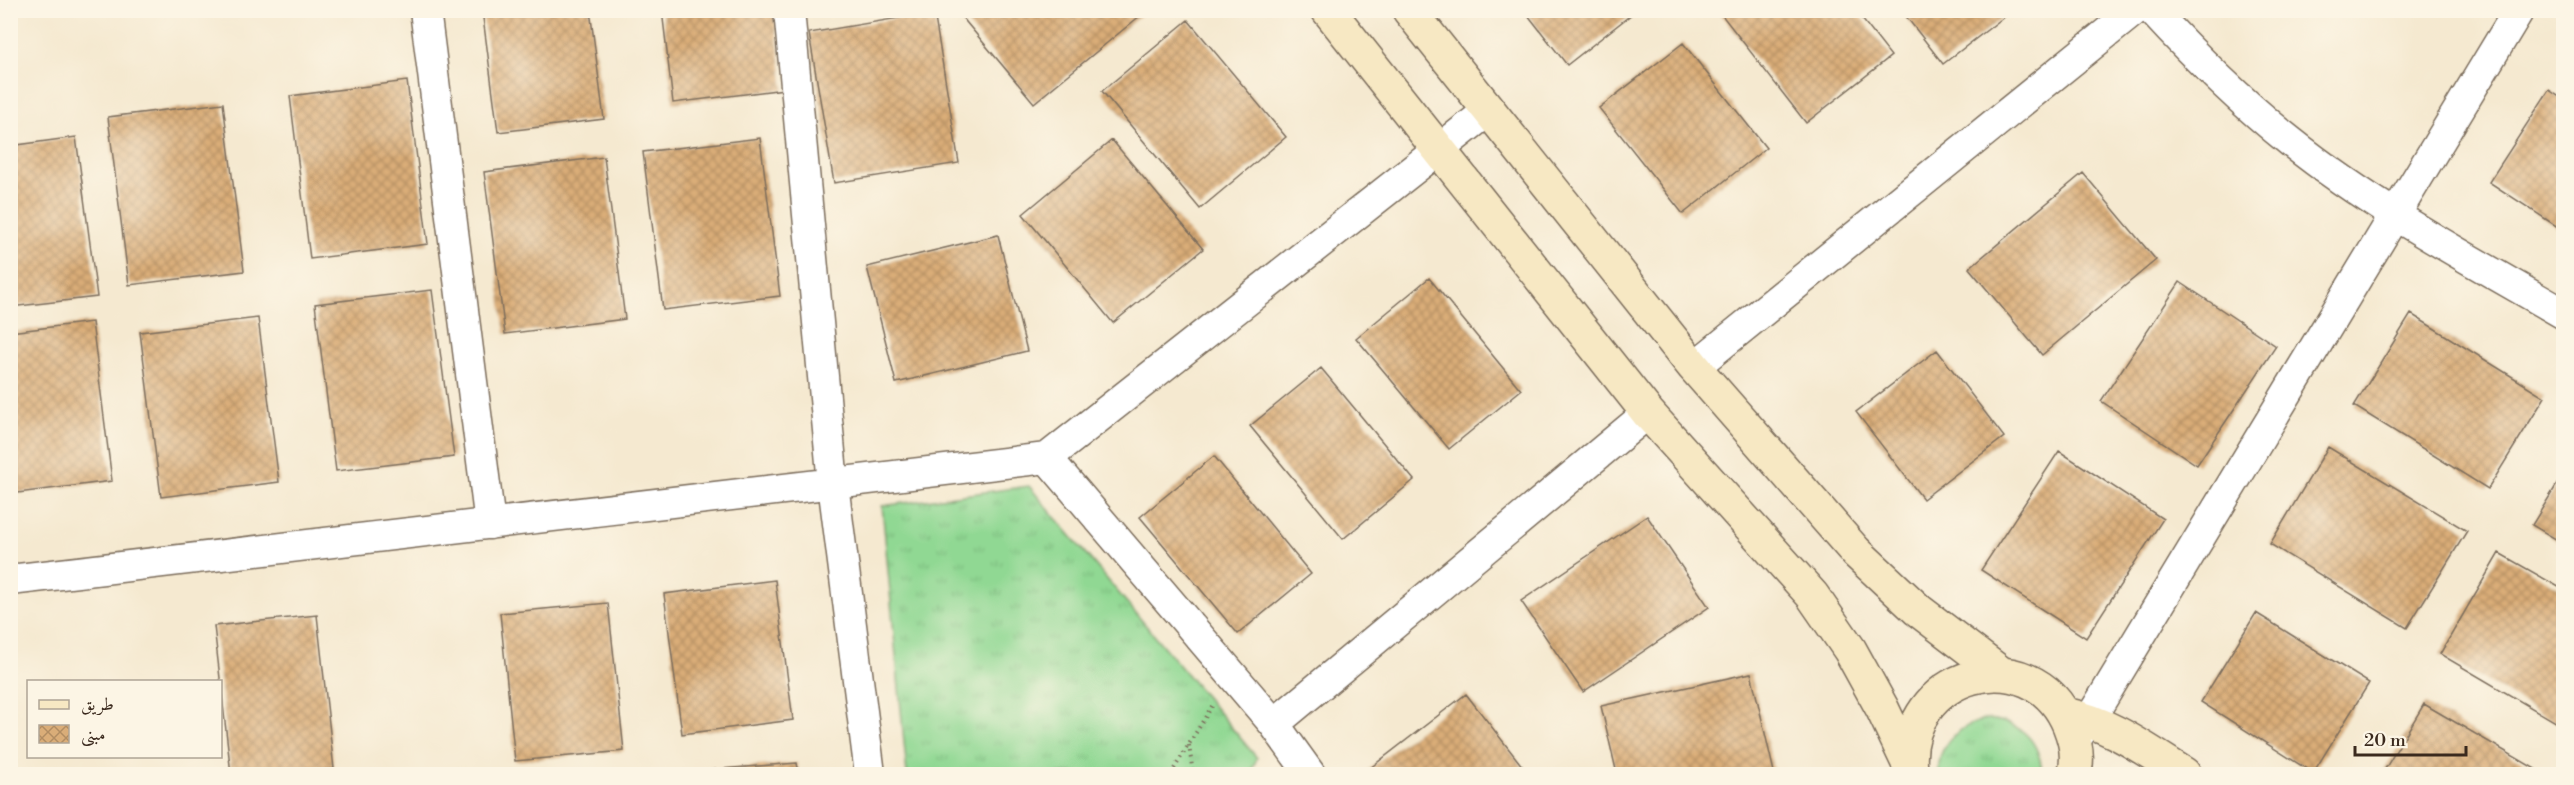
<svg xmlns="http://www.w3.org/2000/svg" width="2574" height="785" font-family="'Libre Bodoni',Amiri,serif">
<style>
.grass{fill:url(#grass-tufts);stroke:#668158;stroke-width:1.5}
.building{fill:url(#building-cross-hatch)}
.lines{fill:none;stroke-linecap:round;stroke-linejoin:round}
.street-casing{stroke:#7c6d5c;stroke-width:33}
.secondary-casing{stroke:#7c6d5c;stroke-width:36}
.path{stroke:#7c6d5c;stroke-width:4;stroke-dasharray:1.5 4.5;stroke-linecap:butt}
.street{stroke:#fff;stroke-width:30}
.secondary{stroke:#f7e8c3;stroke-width:33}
</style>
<defs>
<pattern id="grass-tufts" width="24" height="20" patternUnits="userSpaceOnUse" patternTransform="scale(1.5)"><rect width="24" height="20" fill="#90d893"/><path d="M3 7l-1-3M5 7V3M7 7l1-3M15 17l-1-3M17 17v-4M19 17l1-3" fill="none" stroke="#7dba7e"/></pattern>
<pattern id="building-cross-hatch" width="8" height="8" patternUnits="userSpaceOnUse" patternTransform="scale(1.5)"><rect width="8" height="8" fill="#daad78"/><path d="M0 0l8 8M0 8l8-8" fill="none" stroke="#b28d62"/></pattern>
</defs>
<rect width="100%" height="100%" fill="#fcf5e5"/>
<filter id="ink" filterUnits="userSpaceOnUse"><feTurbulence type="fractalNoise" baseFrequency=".0167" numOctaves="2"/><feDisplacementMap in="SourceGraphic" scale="12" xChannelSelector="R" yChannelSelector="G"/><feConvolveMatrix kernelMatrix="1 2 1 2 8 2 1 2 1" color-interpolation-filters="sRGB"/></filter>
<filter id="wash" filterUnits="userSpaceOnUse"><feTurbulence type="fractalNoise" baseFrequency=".008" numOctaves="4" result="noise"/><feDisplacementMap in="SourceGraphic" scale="24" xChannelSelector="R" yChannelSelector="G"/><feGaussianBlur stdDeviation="1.35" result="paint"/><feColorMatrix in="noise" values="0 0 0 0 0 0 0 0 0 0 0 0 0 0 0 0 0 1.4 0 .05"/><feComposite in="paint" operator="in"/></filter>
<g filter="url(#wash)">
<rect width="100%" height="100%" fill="#f5e9d0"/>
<path class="grass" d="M 1029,486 L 1257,758 L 1250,774 L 907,774 L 882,506 Z
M 1988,719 C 2022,723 2040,740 2042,774 L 1939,774 C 1937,743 1959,725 1988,719 Z"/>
<g id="blocks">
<path class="building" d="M 482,10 L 590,10 L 604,119 L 498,132 Z
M 662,10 L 774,10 L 784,89 L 673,103 Z
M 968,10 L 1137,10 L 1141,15 L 1034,103 L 961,16 Z
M 1524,10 L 1637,10 L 1567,65 Z
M 1718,10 L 1855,10 L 1891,56 L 1806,123 Z
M 1901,10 L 2013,10 L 1943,64 Z
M 934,12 L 959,163 L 834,183 L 809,33 Z
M 1188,20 L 1286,137 L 1200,209 L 1102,91 Z
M 1683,43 L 1766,148 L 1683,214 L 1599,108 Z
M 407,81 L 428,244 L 310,259 L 290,96 Z
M 2549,90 L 2564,100 L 2564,231 L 2489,182 Z
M 223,103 L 244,271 L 129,285 L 108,117 Z
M 76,137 L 97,297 L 10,307 L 10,146 Z
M 760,138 L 780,296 L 663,310 L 643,152 Z
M 1112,140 L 1203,249 L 1113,323 L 1023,214 Z
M 604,157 L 625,319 L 505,334 L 484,172 Z
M 2083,173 L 2156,260 L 2042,355 L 1969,268 Z
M 998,235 L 1027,351 L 896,383 L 867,267 Z
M 1429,278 L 1521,390 L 1449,449 L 1356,338 Z
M 2180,282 L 2276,346 L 2197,465 L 2101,401 Z
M 432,290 L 454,457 L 336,471 L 315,304 Z
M 2411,314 L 2545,397 L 2488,489 L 2354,406 Z
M 258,318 L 279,482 L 161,497 L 140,332 Z
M 92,322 L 112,481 L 10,494 L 10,332 Z
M 1937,350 L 2004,437 L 1923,499 L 1856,412 Z
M 1321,368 L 1414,480 L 1343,539 L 1250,426 Z
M 2328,447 L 2467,531 L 2407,628 L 2270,544 Z
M 2059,451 L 2163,519 L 2086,638 L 1981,570 Z
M 1214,456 L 1311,574 L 1238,634 L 1140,517 Z
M 2564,473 L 2564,544 L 2532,525 Z
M 1647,516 L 1709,607 L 1583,692 L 1521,601 Z
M 2499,553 L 2564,590 L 2564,727 L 2440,654 Z
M 775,580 L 793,720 L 682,734 L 664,594 Z
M 608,603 L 624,751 L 515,761 L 500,613 Z
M 2256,613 L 2369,683 L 2313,773 L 2201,702 Z
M 317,615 L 334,769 L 279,774 L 231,774 L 214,626 Z
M 1751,673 L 1774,772 L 1762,774 L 1617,774 L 1601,706 Z
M 1466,694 L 1523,767 L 1525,774 L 1367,774 L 1365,772 Z
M 2424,704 L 2544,774 L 2382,774 Z
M 797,763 L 799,774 L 670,774 L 670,773 Z"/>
</g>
</g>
<g filter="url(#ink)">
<use href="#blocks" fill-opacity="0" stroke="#7c6d5c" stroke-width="1.5"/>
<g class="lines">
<g class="street-casing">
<path id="street" d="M 425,10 L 490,524
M 789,10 L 833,484 L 870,774
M 2152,10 C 2196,58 2241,102 2291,142 C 2375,209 2471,260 2564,314
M 1694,367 L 2135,10
M 1047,458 L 1274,724 L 1310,774
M 10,580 L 1047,458 L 1489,110
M 1274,724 L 1648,413
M 2075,740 L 2090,719 L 2519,10"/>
</g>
<g class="secondary-casing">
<path id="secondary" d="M 1328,10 L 1648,413 L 1812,595 L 1850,650 L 1882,708 L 1910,767
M 1409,10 L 1694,367 L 1856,552 L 1918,610 L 2002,674
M 2064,714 C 2110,723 2146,750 2184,774
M 1911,770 C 1900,673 2032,635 2069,725 C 2075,740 2079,759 2074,774"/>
</g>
<path class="path" d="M 1189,745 L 1193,774
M 1171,774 L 1212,706"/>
<use href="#street" class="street"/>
<use href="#secondary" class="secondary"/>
</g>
</g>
<rect width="2574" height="785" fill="none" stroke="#fcf5e5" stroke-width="36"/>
<rect x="27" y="680" width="195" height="78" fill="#fcf5e5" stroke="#afa495" stroke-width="1.5"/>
<rect x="39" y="700" width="30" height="9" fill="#f7e8c3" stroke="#afa495" stroke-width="1.5"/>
<text x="81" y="710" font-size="18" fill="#3b2a1e">طريق</text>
<rect x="39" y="725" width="30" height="18" fill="url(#building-cross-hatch)" stroke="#afa495" stroke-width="1.5"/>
<text x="81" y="740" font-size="18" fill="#3b2a1e">مبنى</text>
<path d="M2355 746v9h111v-9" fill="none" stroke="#3b2a1e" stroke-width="3"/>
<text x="2364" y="746" font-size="18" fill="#3b2a1e" stroke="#fcf5e5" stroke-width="4.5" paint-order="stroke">20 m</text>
</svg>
